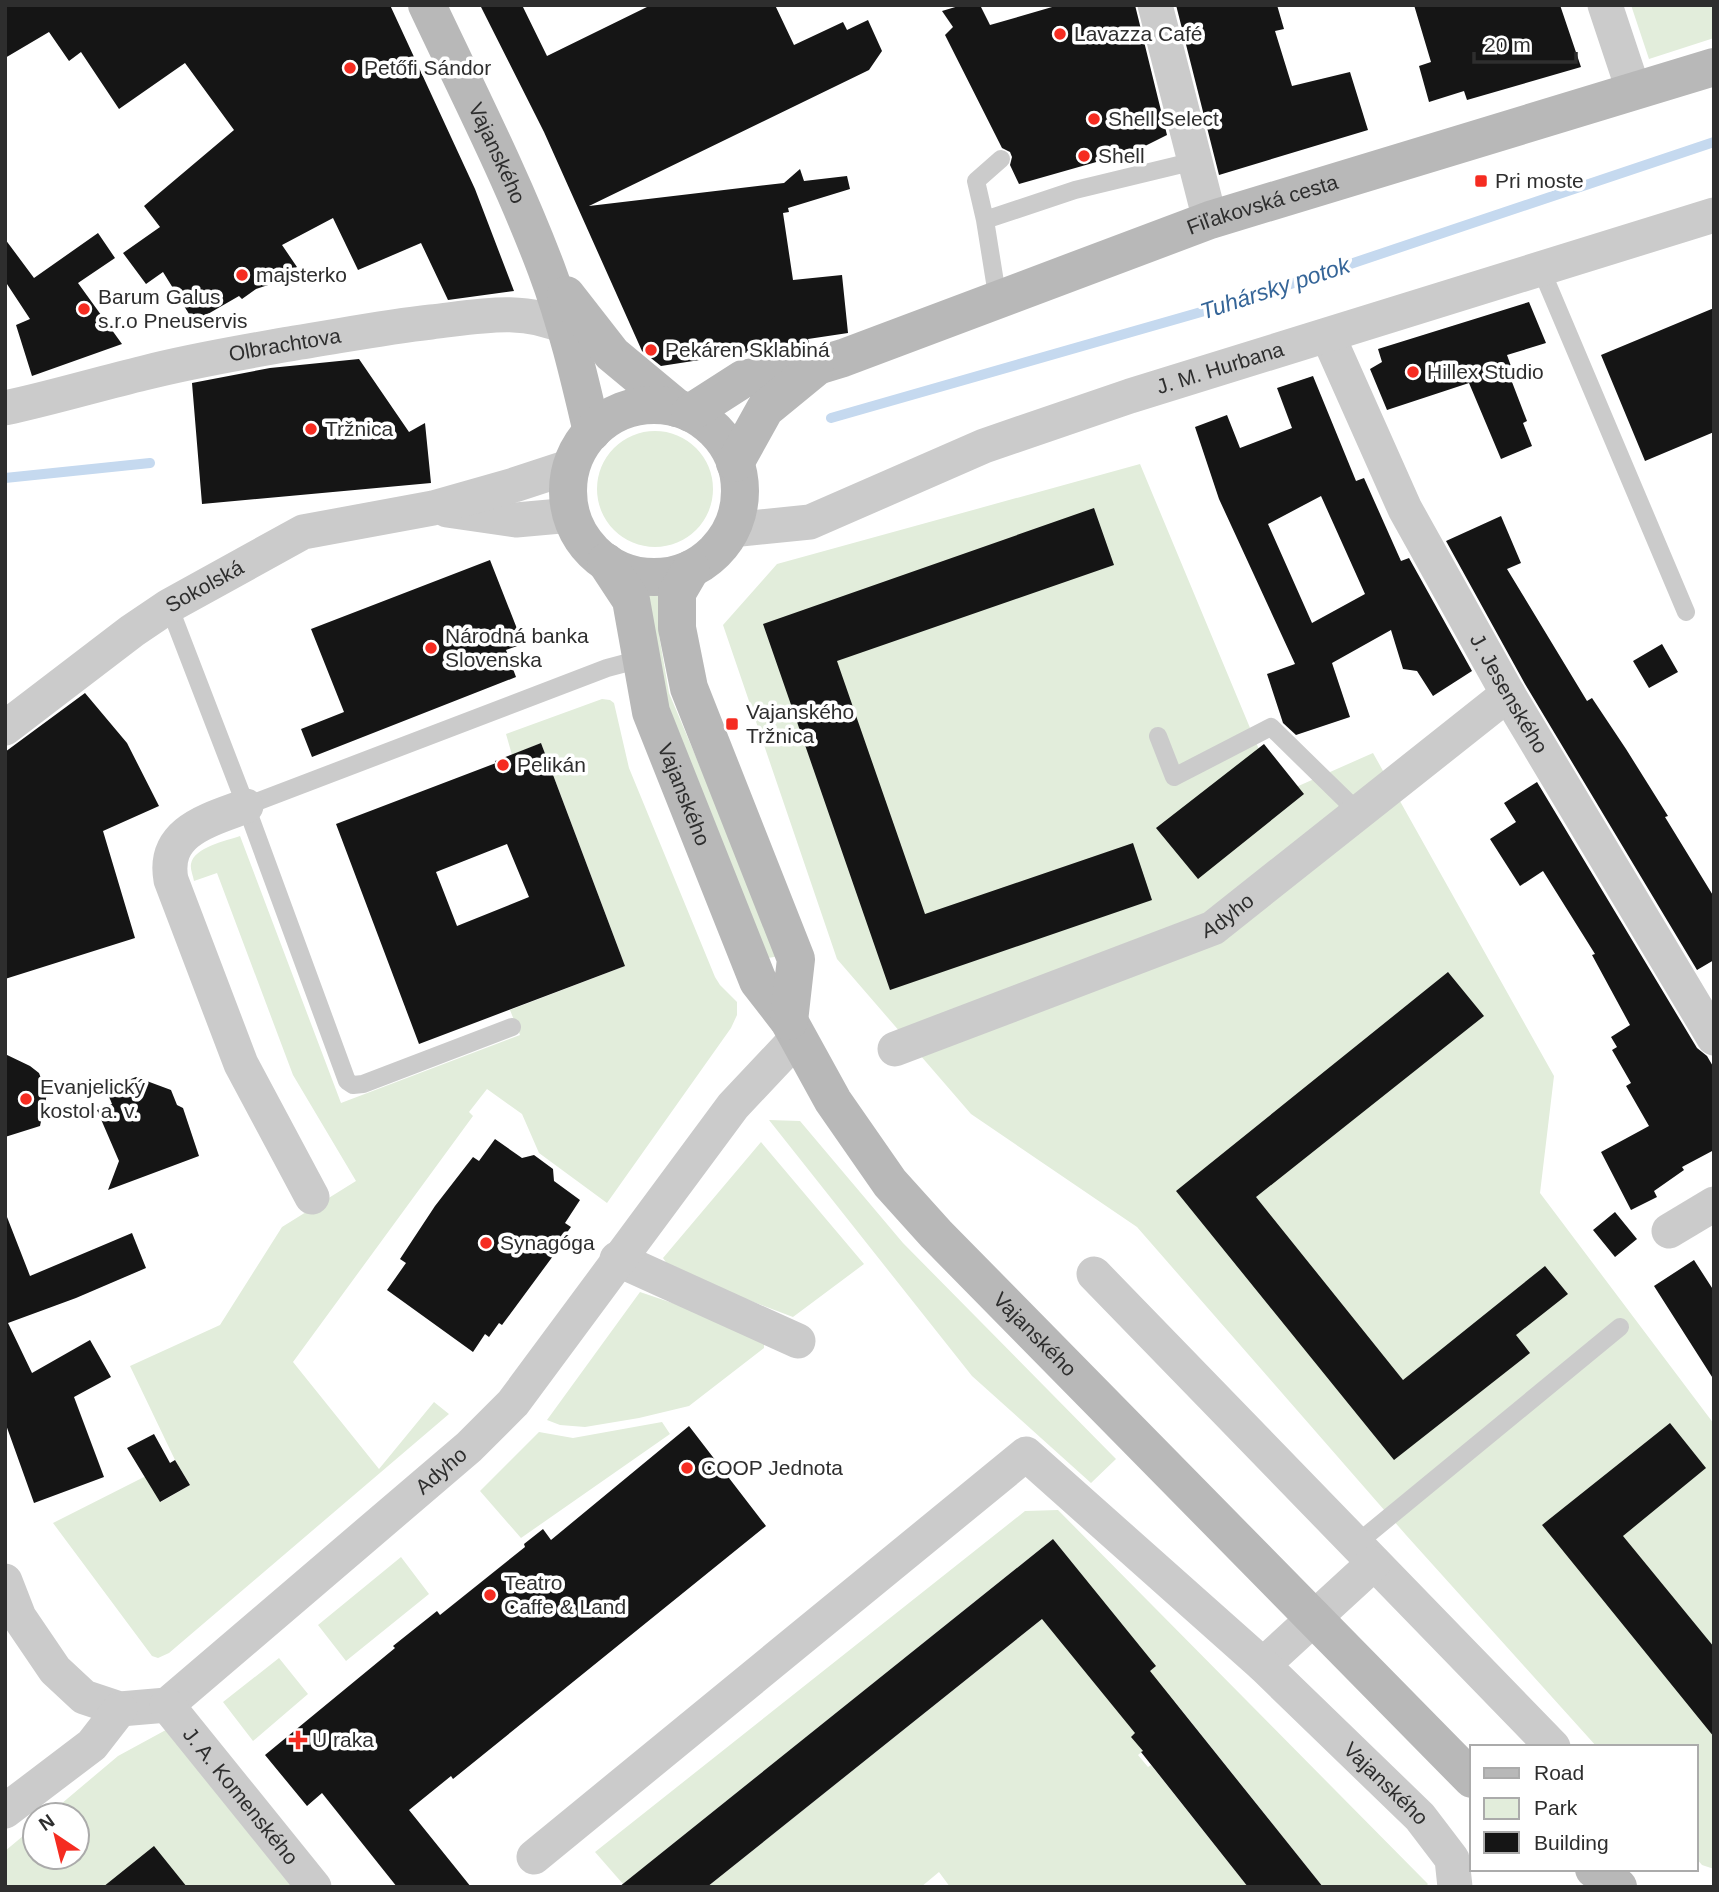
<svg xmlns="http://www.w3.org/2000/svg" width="1719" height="1892" font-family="Arial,sans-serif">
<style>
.green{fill:#e2eddb}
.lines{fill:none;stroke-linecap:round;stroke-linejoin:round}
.stream{stroke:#c5d9ef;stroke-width:10}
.building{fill:#151515;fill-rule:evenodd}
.lane{stroke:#cbcbcb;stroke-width:18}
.street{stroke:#cbcbcb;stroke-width:35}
.secondary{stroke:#b8b8b8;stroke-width:38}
.poi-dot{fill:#f52c21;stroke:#fff;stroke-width:2.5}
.labels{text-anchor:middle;stroke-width:7;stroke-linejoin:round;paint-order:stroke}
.poi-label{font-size:21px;fill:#2e2e2e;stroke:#fff;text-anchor:start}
.street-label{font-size:21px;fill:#2e2e2e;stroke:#fff}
.water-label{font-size:23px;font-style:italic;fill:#356598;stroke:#fff}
</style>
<rect width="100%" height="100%" fill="#fff"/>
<path class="green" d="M 1631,5 L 1714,5 L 1714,38 L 1649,59 Z
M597 489a58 58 0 1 1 116 0a58 58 0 1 1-116 0Z
M 1140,464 L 1278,795 L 1373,753 L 1554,1076 L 1540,1193 L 1714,1424 L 1714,1869 L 1702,1865 L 1696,1858 L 1696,1747 L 1597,1747 L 1406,1535 L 1137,1227 L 971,1114 L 837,959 L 723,625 L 777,564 Z
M 647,585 L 658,588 L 659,635 L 669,693 L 780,956 L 768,958 L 660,696 L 648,635 Z
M 602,699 L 610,700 L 614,703 L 629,768 L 715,977 L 720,985 L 737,1002 L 737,1015 L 731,1028 L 607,1203 L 539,1153 L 522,1114 L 487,1089 L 469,1112 L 473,1116 L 293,1362 L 379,1469 L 434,1402 L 449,1414 L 169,1653 L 158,1658 L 152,1656 L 53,1523 L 146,1476 L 161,1502 L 190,1485 L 175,1460 L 130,1366 L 220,1325 L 282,1227 L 356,1181 L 293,1075 L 217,873 L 194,881 C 193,875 190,869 191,864 C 194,847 226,841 240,836 L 341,1103 L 520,1035 L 510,1010 L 625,966 L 541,743 L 512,755 L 506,734 Z
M 769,1120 L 800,1121 L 903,1243 L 1116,1459 L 1091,1483 L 972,1376 Z
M 761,1142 L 864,1264 L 793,1317 L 672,1271 L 663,1258 Z
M 640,1292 L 752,1330 L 764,1340 L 764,1348 L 689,1406 L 639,1418 L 585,1427 L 560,1425 L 547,1420 Z
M 662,1422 L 670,1434 L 521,1538 L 480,1491 L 539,1432 L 573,1438 Z
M 1058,1510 L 1428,1884 L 1425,1887 L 1323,1887 L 1175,1702 L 1132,1736 L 1143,1751 L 1138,1755 L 1148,1767 L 1151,1765 L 1248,1887 L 950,1887 L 939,1872 L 921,1887 L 707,1887 L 1042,1619 L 1085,1579 L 1053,1539 L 623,1884 L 595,1852 L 1025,1511 Z
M 401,1557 L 429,1594 L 346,1661 L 318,1625 Z
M 279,1658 L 308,1694 L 253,1741 L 223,1702 Z
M 175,1725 L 296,1887 L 5,1887 L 5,1851 L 35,1826 L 35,1857 L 77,1857 L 77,1815 L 48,1815 L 118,1756 Z"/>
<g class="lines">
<path class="stream" d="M 831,418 L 1243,300 L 1714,142
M 5,478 L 150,463"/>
</g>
<path class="building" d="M 5,5 L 390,5 L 475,189 L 514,291 L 448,300 L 421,243 L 358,270 L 333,218 L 282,245 L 297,267 L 271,284 L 256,289 L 242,299 L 239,296 L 194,322 L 163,272 L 146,284 L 123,253 L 160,227 L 144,206 L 234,130 L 185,63 L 119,109 L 81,52 L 69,61 L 49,32 L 5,58 Z
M 480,5 L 522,5 L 547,56 L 651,5 L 775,5 L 794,45 L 843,22 L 847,30 L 868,20 L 882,51 L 869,70 L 589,206 L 784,183 L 800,169 L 804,181 L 847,176 L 850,189 L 788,208 L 789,212 L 783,213 L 793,280 L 842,275 L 848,333 L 808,339 L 809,343 L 661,366 L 642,351 L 544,132 Z
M 962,5 L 980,5 L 990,25 L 1059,5 L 1135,5 L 1167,135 L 1135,151 L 1019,184 L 1010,165 L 1012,157 L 1010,152 L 1002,148 L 945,35 L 953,27 L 942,11 Z
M 1176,5 L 1277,5 L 1284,29 L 1275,31 L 1292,86 L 1350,72 L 1368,130 L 1219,175 Z
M 1414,5 L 1560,5 L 1581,67 L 1467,100 L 1464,91 L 1429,102 L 1419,66 L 1431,62 Z
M 98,233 L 115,258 L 78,283 L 122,344 L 32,376 L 16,325 L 30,319 L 5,281 L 5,239 L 34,278 Z
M 1529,302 L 1546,343 L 1507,355 L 1516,380 L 1512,382 L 1527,421 L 1523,423 L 1532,446 L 1501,459 L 1469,383 L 1387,410 L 1370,369 L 1382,362 L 1378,349 Z
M 1714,308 L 1714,432 L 1645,461 L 1601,355 Z
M 359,359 L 409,432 L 425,423 L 431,483 L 202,504 L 192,383 L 270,368 Z
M 1313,376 L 1356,481 L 1364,478 L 1401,561 L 1409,558 L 1472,671 L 1433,696 L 1417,671 L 1403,669 L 1391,630 L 1332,663 L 1350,717 L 1296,735 L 1283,723 L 1267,674 L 1295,664 L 1219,499 L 1195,427 L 1227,415 L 1240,448 L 1292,428 L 1277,388 ZM 1321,496 L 1365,594 L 1312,623 L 1268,524 Z
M 1094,508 L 1114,565 L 837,661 L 925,914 L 1133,843 L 1152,900 L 890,990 L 763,624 Z
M 1501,516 L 1521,563 L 1507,569 L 1587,701 L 1592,698 L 1626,749 L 1668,816 L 1665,817 L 1714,897 L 1714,960 L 1697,970 L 1525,684 L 1446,541 Z
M 490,560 L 523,644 L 506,650 L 516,677 L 312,757 L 301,729 L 344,712 L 311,629 Z
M 1662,644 L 1678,672 L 1649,688 L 1633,661 Z
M 85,693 L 127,743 L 159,806 L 103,831 L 135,938 L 5,979 L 5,752 Z
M 541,743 L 625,966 L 419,1044 L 336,824 L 496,763 L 495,761 ZM 507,844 L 529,897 L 457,926 L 436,872 Z
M 1264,744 L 1304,794 L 1198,879 L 1156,828 Z
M 1537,782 L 1697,1048 L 1707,1056 L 1714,1068 L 1714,1150 L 1682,1167 L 1684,1170 L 1654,1191 L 1657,1197 L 1631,1210 L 1601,1152 L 1649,1126 L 1626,1086 L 1631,1083 L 1612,1050 L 1617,1047 L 1611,1037 L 1630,1025 L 1592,955 L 1595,954 L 1543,871 L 1520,886 L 1490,839 L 1516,822 L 1504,803 Z
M 1448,972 L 1484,1016 L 1256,1197 L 1403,1380 L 1545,1266 L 1568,1294 L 1516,1335 L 1530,1353 L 1394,1460 L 1176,1191 Z
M 5,1054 L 30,1066 L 39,1073 L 47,1094 L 40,1126 L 5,1137 Z
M 136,1077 L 171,1090 L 177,1105 L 183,1108 L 199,1156 L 108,1190 L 119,1161 L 97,1110 L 112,1104 L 106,1089 Z
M 495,1139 L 522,1158 L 534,1155 L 553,1169 L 554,1181 L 580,1200 L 565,1223 L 571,1227 L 554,1250 L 556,1252 L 502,1325 L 499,1323 L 489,1337 L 485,1334 L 473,1352 L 387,1290 L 406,1263 L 400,1259 L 435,1206 L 473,1157 L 479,1161 Z
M 1615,1212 L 1637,1239 L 1615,1257 L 1593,1230 Z
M 7,1217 L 30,1276 L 132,1233 L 146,1268 L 76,1298 L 8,1323 L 32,1373 L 90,1340 L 111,1377 L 74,1397 L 104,1477 L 34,1503 L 5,1422 Z
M 1694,1260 L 1714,1291 L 1714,1380 L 1654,1286 Z
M 1670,1423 L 1706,1468 L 1623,1536 L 1714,1647 L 1714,1737 L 1542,1525 Z
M 689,1426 L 766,1526 L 453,1779 L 451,1776 L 409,1810 L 471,1887 L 397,1887 L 322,1793 L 307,1806 L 265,1755 L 395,1648 L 393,1646 L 437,1611 L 440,1615 L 525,1547 L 524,1544 L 543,1529 L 551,1540 Z
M 154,1434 L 170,1463 L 175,1460 L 190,1485 L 160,1502 L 127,1448 Z
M 1053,1539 L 1156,1666 L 1150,1671 L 1323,1887 L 1248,1887 L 1141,1752 L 1143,1751 L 1131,1737 L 1135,1733 L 1042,1619 L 707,1887 L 619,1887 Z
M 154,1846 L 187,1887 L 103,1887 Z"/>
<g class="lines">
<path class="lane" d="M 985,220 L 976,181 L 1001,159
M 1541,269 L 1686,612
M 998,301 L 985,220 L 1075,190 L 1195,161
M 169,606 L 246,806 L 607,668 L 641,659
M 1158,736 L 1174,777 L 1271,727 L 1359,813
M 246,806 L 347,1081 L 353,1085 L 363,1084 L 512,1027
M 1355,1545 L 1620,1327"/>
<g class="street">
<path d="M 1155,5 L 1210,220"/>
<path d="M 1605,5 L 1634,92"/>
<path id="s1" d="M 1328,336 L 1405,509 L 1508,694 L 1714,1038"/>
<path id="s2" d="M 5,408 C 52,398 98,384 144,373 C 194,360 244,352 295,343 C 340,336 385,327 431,322 C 476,317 524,306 566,328"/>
<path d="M 447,510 L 516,520 L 572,515"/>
<path id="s3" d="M 731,530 L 810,522 L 984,446 L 1130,396 L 1714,215"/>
<path id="s4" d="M 5,728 L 132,631 L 169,606 L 303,532 L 433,508 L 514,485 L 572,466"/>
<path d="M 246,806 C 209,820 162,831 171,880 L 241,1064 L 312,1197"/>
<path id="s5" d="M 895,1049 L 1213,928 L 1508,694"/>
<path d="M 1669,1231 L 1714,1204"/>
<path d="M 617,1259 L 798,1341"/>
<path d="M 1094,1274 L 1553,1747"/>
<path id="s6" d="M 5,1581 L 19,1617 L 55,1670 L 84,1697 L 120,1709 L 167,1705 L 469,1447 L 513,1403 L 733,1106 L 797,1038"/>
<path d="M 1263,1665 L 1373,1564"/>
<path id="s7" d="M 167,1705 L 314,1887"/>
<path d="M 5,1811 L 92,1745 L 120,1709"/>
<path id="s8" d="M 534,1857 L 1026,1454 L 1263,1665 L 1420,1817 L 1452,1859 L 1455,1887"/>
</g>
<g class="secondary">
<path id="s9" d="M 427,5 C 468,92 512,178 546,268 C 566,321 579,376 592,432"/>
<path d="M 566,295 L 612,354 L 677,408"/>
<circle cx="654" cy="491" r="86"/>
<path id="s10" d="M 690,413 L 743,379 L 820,365 L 843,358 L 1210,220 L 1714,67"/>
<path d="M 735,463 L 765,409 L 815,368"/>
<path id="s11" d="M 606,562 L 631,600 L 651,712 L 758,981 L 789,1021 L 833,1101 L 890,1183 L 936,1234 L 1472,1779"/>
<path d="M 691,569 L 677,593 L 677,628 L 689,688 L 796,959 L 789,1021"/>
<path d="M 1594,1869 L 1618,1887"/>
</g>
</g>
<g class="poi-dot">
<circle cx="1060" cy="34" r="7"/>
<circle cx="350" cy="68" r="7"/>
<circle cx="1094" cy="119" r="7"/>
<circle cx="1084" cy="156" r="7"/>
<rect x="1474" y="174" width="14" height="14" rx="3.5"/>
<circle cx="242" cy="275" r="7"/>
<circle cx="84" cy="309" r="7"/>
<circle cx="651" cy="350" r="7"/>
<circle cx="1413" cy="372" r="7"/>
<circle cx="311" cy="429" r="7"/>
<circle cx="431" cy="648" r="7"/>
<rect x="725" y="717" width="14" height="14" rx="3.5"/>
<circle cx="503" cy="765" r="7"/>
<circle cx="26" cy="1099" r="7"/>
<circle cx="486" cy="1243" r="7"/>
<circle cx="687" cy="1468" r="7"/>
<circle cx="490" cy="1595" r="7"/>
<path d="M294.5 1729.5h7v7h7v7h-7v7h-7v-7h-7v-7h7z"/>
</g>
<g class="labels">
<g class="poi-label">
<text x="1074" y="41">Lavazza Café</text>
<text x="364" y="75">Petőfi Sándor</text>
<text x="1108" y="126">Shell Select</text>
<text x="1098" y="163">Shell</text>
<text x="1495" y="188">Pri moste</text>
<text x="256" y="282">majsterko</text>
<text x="98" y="304">Barum Galus<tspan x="98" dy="24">s.r.o Pneuservis</tspan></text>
<text x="665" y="357">Pekáren Sklabiná</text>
<text x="1427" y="379">Hillex Studio</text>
<text x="325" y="436">Tržnica</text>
<text x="445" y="643">Národná banka<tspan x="445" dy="24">Slovenska</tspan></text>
<text x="746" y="719">Vajanského<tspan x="746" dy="24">Tržnica</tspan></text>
<text x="517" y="772">Pelikán</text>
<text x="40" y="1094">Evanjelický<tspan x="40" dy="24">kostol a. v.</tspan></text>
<text x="500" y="1250">Synagóga</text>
<text x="701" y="1475">COOP Jednota</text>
<text x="504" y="1590">Teatro<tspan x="504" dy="24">Caffe &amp; Land</tspan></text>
<text x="312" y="1747">U raka</text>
</g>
<g class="street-label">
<text dy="7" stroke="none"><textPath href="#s9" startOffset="164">Vajanského</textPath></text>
<text dy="7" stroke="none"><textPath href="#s10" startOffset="612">Fiľakovská cesta</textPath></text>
<text dy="7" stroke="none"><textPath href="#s2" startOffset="287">Olbrachtova</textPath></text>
<text dy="7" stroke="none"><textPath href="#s3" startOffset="518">J. M. Hurbana</textPath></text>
<text dy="7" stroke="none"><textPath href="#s4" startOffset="245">Sokolská</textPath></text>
<text dy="7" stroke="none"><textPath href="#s1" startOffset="401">J. Jesenského</textPath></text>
<text dy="7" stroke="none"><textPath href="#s11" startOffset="248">Vajanského</textPath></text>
<text dy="7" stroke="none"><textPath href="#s5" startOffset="359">Adyho</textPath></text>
<text dy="7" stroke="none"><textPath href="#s11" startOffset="900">Vajanského</textPath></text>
<text dy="7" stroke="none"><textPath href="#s6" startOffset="588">Adyho</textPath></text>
<text dy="7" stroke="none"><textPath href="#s8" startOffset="1124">Vajanského</textPath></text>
<text dy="7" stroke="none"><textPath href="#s7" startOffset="117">J. A. Komenského</textPath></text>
</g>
<g class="water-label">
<text transform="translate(1275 288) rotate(-18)" y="8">Tuhársky potok</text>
</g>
</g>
<rect width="1719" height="1892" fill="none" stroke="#2e2e2e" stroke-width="14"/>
<rect x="1470" y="1745" width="228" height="126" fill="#ffffff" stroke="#ababab" stroke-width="2"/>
<rect x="1484" y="1768" width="35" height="10" fill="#b8b8b8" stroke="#ababab" stroke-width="2"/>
<text x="1534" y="1780" font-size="21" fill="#2e2e2e">Road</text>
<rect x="1484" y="1798" width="35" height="21" fill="#e2eddb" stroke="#ababab" stroke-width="2"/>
<text x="1534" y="1815" font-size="21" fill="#2e2e2e">Park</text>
<rect x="1484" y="1832" width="35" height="21" fill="#151515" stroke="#ababab" stroke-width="2"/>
<text x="1534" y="1850" font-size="21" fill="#2e2e2e">Building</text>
<g transform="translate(56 1836) rotate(325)"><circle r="33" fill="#ffffff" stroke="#ababab" stroke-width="2"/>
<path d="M0-5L12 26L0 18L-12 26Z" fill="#f52c21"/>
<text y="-10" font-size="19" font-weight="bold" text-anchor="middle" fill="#2e2e2e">N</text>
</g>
<path d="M1474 52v10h102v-10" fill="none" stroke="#2e2e2e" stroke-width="3.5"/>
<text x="1484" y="52" font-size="21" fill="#2e2e2e" stroke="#ffffff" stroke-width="5" paint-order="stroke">20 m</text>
</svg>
